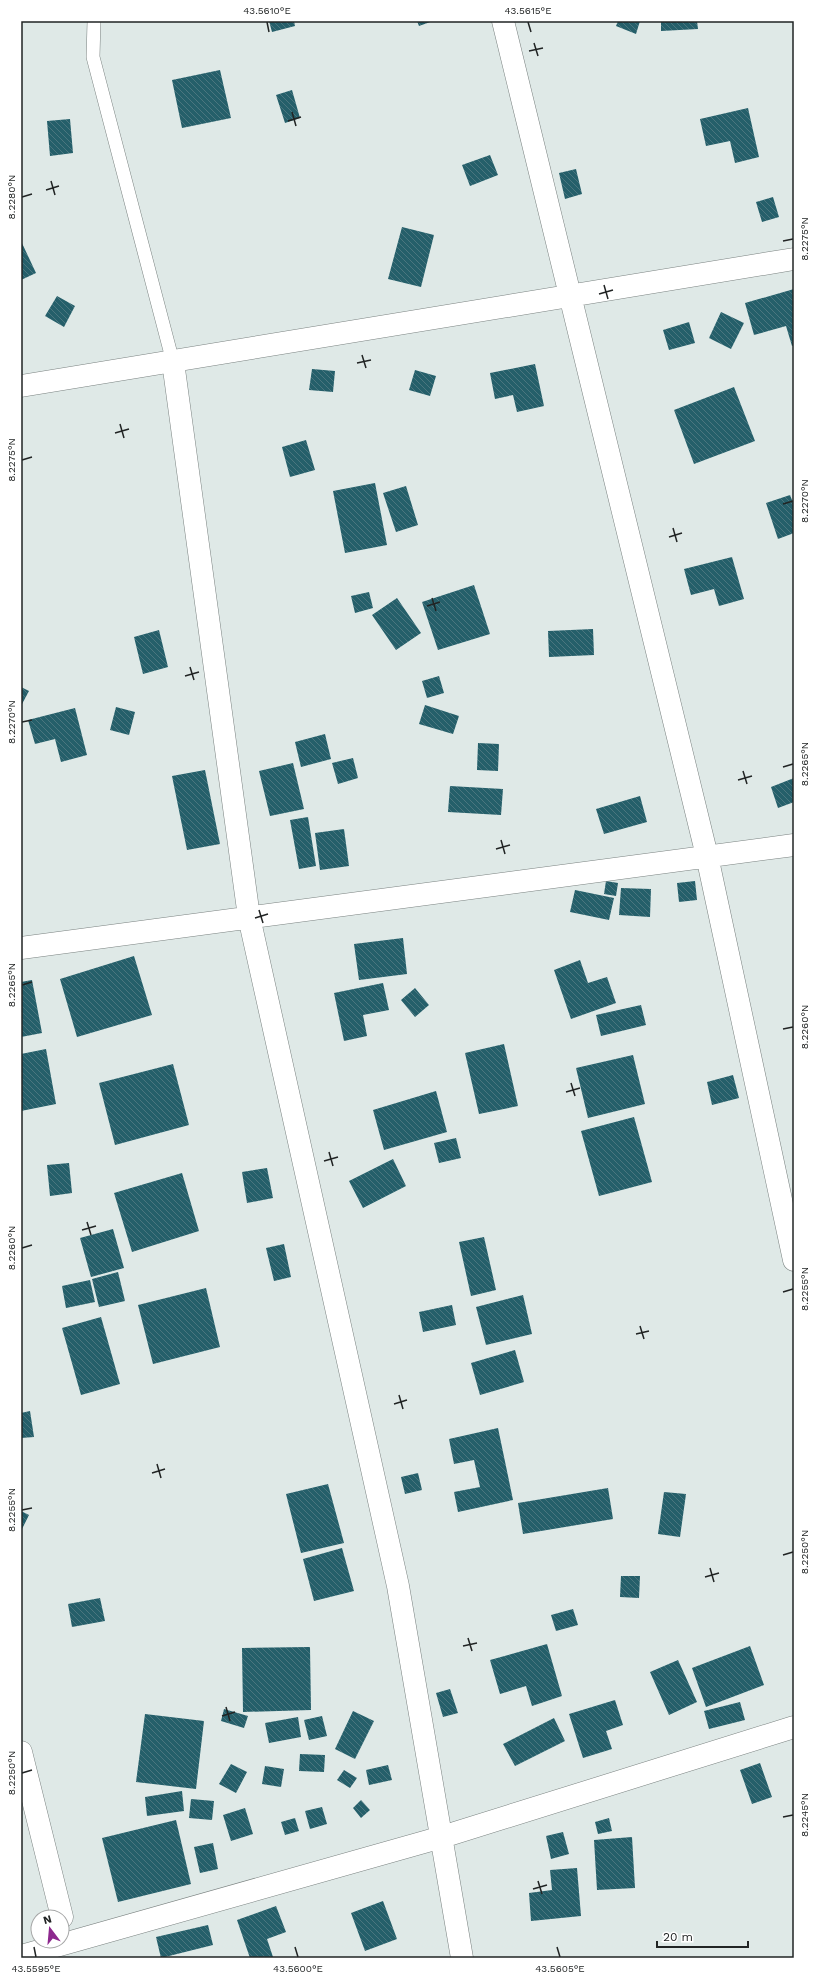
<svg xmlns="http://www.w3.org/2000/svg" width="815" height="1979" font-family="'Work Sans',sans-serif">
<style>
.building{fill:url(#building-back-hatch)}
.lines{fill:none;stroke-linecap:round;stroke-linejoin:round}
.lane-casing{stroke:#7a8280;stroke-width:14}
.street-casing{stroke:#7a8280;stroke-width:23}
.lane{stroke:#fff;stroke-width:13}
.street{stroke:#fff;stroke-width:22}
.ticks{fill:none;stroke:#212424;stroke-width:1.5}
.neatline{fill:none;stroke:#212424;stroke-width:1.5}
.ticks-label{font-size:10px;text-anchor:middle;fill:#212424}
</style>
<defs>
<pattern id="building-back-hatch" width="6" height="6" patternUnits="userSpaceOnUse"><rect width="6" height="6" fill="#255f6a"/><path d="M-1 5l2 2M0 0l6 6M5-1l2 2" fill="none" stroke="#4b767f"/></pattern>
</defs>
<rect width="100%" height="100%" fill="#dfe9e7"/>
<path class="building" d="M 269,21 L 294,21 L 295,26 L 272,32 Z
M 417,21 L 433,21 L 419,26 Z
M 618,21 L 640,21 L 636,34 L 616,26 Z
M 661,21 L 697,21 L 698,29 L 661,31 Z
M 220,70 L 231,118 L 182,128 L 172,80 Z
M 292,90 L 300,118 L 285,123 L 276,95 Z
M 748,108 L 759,157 L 735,163 L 730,141 L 706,146 L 700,119 Z
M 70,119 L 73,153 L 50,156 L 47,121 Z
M 490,155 L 498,175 L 470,186 L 462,165 Z
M 576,169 L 582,194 L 565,199 L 559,173 Z
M 773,197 L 779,217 L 762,222 L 756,202 Z
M 402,227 L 434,235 L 421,287 L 388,279 Z
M 21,241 L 36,273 L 21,280 Z
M 794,289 L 794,345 L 792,346 L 786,326 L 754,335 L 745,303 Z
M 57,296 L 75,306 L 64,327 L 45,316 Z
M 721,312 L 744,323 L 731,349 L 709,338 Z
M 689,322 L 695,343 L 669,350 L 663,330 Z
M 535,364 L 544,406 L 517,412 L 513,395 L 495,399 L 490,373 Z
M 312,369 L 335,371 L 333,392 L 309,390 Z
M 415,370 L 436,376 L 430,396 L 409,390 Z
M 734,387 L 755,441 L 694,464 L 674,410 Z
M 306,440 L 315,470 L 290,477 L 282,447 Z
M 375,483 L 387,545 L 345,553 L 333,491 Z
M 406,486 L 418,525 L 396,532 L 383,493 Z
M 790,495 L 794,505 L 794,533 L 778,539 L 766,503 Z
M 732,557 L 744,599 L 719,606 L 714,589 L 691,595 L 684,569 Z
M 474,585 L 490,634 L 438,650 L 422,602 Z
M 369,592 L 373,608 L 355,613 L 351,596 Z
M 397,598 L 421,633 L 396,650 L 372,615 Z
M 593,629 L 594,655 L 549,657 L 548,631 Z
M 159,630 L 168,667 L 143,674 L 134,637 Z
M 439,676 L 444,693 L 427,698 L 422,681 Z
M 21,687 L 29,691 L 21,706 Z
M 425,705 L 459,716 L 453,734 L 419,724 Z
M 116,707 L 135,712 L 129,735 L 110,730 Z
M 75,708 L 87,755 L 61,762 L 55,739 L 35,744 L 28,720 Z
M 325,734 L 331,759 L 301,767 L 295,742 Z
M 478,743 L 499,744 L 498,771 L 477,770 Z
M 353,758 L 358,778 L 338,784 L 332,763 Z
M 293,763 L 304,809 L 270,816 L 259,771 Z
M 205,770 L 220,844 L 187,850 L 172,776 Z
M 794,778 L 794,802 L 778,808 L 771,787 Z
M 450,786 L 503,789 L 501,815 L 448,812 Z
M 640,796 L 647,822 L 604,834 L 596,809 Z
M 308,817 L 316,866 L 299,869 L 290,820 Z
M 344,829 L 349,866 L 320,870 L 315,833 Z
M 606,881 L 618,883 L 616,896 L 604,894 Z
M 695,881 L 697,900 L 679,902 L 677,883 Z
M 621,888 L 651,889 L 650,917 L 619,915 Z
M 575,890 L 614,898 L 609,920 L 570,912 Z
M 403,938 L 407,974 L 359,980 L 354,944 Z
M 134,956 L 152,1015 L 77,1037 L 60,979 Z
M 580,960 L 588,983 L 607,977 L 616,1003 L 571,1019 L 554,970 Z
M 32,980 L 42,1033 L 21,1037 L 21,982 Z
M 383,983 L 389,1010 L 363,1015 L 367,1036 L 344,1041 L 334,993 Z
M 415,988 L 429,1005 L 415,1017 L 401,1000 Z
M 641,1005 L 646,1025 L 601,1036 L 596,1015 Z
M 504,1044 L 518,1106 L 479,1114 L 465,1053 Z
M 46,1049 L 56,1104 L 21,1111 L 21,1054 Z
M 633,1055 L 645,1104 L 588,1118 L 576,1068 Z
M 173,1064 L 189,1125 L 115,1145 L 99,1083 Z
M 733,1075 L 739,1098 L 712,1105 L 707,1082 Z
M 436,1091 L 447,1132 L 384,1150 L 373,1110 Z
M 634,1117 L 652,1182 L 599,1196 L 581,1131 Z
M 456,1138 L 461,1158 L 439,1163 L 434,1143 Z
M 393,1159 L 406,1186 L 363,1208 L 349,1181 Z
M 69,1163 L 72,1193 L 50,1196 L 47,1165 Z
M 267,1168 L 273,1198 L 247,1203 L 242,1172 Z
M 182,1173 L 199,1231 L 132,1252 L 114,1193 Z
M 113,1229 L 124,1268 L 91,1277 L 80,1238 Z
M 484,1237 L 496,1290 L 471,1296 L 459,1242 Z
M 284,1244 L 291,1277 L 274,1281 L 266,1248 Z
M 118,1272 L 125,1301 L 99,1307 L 92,1279 Z
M 90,1280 L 95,1302 L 66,1308 L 62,1286 Z
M 206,1288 L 220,1347 L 153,1364 L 138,1305 Z
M 523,1295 L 532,1334 L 486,1345 L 476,1307 Z
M 452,1305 L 456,1325 L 423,1332 L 419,1312 Z
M 101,1317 L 120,1384 L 81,1395 L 62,1328 Z
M 515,1350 L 524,1382 L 480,1395 L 471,1363 Z
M 30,1411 L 34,1437 L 21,1438 L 21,1413 Z
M 498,1428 L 513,1500 L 458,1512 L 454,1492 L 480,1487 L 474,1460 L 454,1464 L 449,1439 Z
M 418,1473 L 422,1490 L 405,1494 L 401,1477 Z
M 328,1484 L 344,1543 L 301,1553 L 286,1494 Z
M 608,1488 L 613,1519 L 523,1534 L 518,1503 Z
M 664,1492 L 686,1494 L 680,1537 L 658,1534 Z
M 21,1511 L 29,1515 L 21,1531 Z
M 342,1548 L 354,1591 L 314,1601 L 303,1559 Z
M 621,1576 L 640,1576 L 639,1598 L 620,1597 Z
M 100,1598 L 105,1621 L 72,1627 L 68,1604 Z
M 573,1609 L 578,1625 L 556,1631 L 551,1615 Z
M 547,1644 L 562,1696 L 532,1706 L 526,1686 L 500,1694 L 490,1660 Z
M 750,1646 L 764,1685 L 706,1707 L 692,1668 Z
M 310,1647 L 311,1710 L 243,1712 L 242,1648 Z
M 678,1660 L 697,1702 L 669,1715 L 650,1672 Z
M 450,1689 L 458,1713 L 443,1717 L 436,1693 Z
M 615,1700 L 623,1725 L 606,1731 L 612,1749 L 583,1758 L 569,1714 Z
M 740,1702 L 745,1720 L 709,1729 L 704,1711 Z
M 224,1709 L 248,1716 L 244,1728 L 221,1721 Z
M 353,1711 L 374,1721 L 355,1759 L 335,1749 Z
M 145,1714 L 204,1721 L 196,1789 L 136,1782 Z
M 322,1716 L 327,1736 L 309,1740 L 304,1720 Z
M 298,1717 L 301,1737 L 269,1743 L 265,1723 Z
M 554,1718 L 565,1741 L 515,1766 L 503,1744 Z
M 300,1754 L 325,1755 L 324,1772 L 299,1771 Z
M 760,1763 L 772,1797 L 752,1804 L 740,1770 Z
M 231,1764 L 247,1772 L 236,1793 L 219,1784 Z
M 388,1765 L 392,1780 L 369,1785 L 366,1770 Z
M 265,1766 L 284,1769 L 281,1787 L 262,1784 Z
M 344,1770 L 357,1778 L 350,1788 L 337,1780 Z
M 182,1791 L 184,1811 L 147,1816 L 145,1797 Z
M 191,1799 L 214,1801 L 212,1820 L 189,1818 Z
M 361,1800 L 370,1810 L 361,1818 L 353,1808 Z
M 322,1807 L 327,1824 L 310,1829 L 305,1811 Z
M 245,1808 L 253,1834 L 231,1841 L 223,1815 Z
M 295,1818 L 299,1831 L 285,1835 L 281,1822 Z
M 609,1818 L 612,1831 L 598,1834 L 595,1822 Z
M 176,1820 L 191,1884 L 118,1902 L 102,1838 Z
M 563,1832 L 569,1854 L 551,1859 L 546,1836 Z
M 632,1837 L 635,1888 L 597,1890 L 594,1840 Z
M 213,1843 L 218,1869 L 200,1873 L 194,1847 Z
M 577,1868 L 581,1916 L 531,1921 L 529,1893 L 552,1890 L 550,1870 Z
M 383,1901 L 397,1939 L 365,1951 L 351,1913 Z
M 276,1906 L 286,1932 L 267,1939 L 273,1957 L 250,1958 L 237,1920 Z
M 208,1925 L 213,1945 L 161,1958 L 156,1937 Z"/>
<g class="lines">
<g class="lane-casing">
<path id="lane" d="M 94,21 L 93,57 L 173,362"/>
</g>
<g class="street-casing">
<path id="street" d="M 503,21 L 707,856 L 794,1260
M 173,362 L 249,917 L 398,1586 L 462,1958
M 21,386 L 794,259
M 21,948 L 794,845
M 21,1752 L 62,1917
M 21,1956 L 442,1837 L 794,1727"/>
</g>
<use href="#lane" class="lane"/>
<use href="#street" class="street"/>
</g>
<path class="ticks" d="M 267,22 L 269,32M 528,22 L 531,32M 534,43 L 538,56M 529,51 L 543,48M 292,112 L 296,126M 288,121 L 301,117M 51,181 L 55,195M 46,190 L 59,186M 22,197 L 32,194M 783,241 L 793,239M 604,285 L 608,299M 599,294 L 613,290M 362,355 L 366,368M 357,363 L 371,360M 120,424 L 124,438M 115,433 L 129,429M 22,460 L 32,457M 783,504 L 793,501M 673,528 L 677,542M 669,537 L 682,533M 432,598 L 436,611M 427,606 L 440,602M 190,667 L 194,680M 185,676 L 199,672M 22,722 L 32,720M 783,767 L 793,764M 743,771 L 747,784M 738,780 L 752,776M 501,840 L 505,854M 496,849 L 510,845M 259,910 L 263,923M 255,918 L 268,914M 22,985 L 32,982M 783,1029 L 793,1027M 571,1083 L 575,1096M 566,1092 L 580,1088M 329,1152 L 333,1166M 324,1161 L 338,1157M 87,1222 L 91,1235M 82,1230 L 96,1226M 22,1248 L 32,1245M 783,1292 L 793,1289M 640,1326 L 644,1339M 636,1334 L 649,1331M 399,1395 L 403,1409M 394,1404 L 407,1400M 157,1464 L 161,1478M 152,1473 L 165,1469M 22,1510 L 32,1508M 783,1555 L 793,1552M 710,1568 L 714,1582M 705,1577 L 719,1573M 468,1638 L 472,1651M 463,1646 L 477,1643M 226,1707 L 230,1721M 222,1716 L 235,1712M 22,1773 L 32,1770M 783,1817 L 793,1815M 538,1881 L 542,1894M 533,1889 L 547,1885M 34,1947 L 36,1957M 295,1947 L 298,1957M 557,1947 L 560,1957"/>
<rect width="815" height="1979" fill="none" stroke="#ffffff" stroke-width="44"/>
<g transform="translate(50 1929) rotate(344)"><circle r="19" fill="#ffffff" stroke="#a6a7a7"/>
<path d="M0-3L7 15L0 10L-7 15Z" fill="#8d288e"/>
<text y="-6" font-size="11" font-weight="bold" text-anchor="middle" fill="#212424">N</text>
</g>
<path d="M657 1941v6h91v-6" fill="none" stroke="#212424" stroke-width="2"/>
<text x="663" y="1941" font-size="12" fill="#212424" stroke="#ffffff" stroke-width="3" paint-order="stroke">20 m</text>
<rect x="22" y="22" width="771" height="1935" class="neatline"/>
<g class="ticks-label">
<text x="267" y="14">43.5610°E</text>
<text x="528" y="14">43.5615°E</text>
<text transform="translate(11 197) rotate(-90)" y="4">8.2280°N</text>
<text transform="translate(804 239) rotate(-90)" y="4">8.2275°N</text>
<text transform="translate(11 460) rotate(-90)" y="4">8.2275°N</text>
<text transform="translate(804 501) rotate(-90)" y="4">8.2270°N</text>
<text transform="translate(11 722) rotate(-90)" y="4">8.2270°N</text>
<text transform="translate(804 764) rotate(-90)" y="4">8.2265°N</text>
<text transform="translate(11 985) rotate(-90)" y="4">8.2265°N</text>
<text transform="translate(804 1027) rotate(-90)" y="4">8.2260°N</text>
<text transform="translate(11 1248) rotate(-90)" y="4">8.2260°N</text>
<text transform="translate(804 1289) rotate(-90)" y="4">8.2255°N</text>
<text transform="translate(11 1510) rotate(-90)" y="4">8.2255°N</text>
<text transform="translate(804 1552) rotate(-90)" y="4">8.2250°N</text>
<text transform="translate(11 1773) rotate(-90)" y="4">8.2250°N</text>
<text transform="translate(804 1815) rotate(-90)" y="4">8.2245°N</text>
<text x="36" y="1972">43.5595°E</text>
<text x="298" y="1972">43.5600°E</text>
<text x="560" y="1972">43.5605°E</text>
</g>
</svg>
